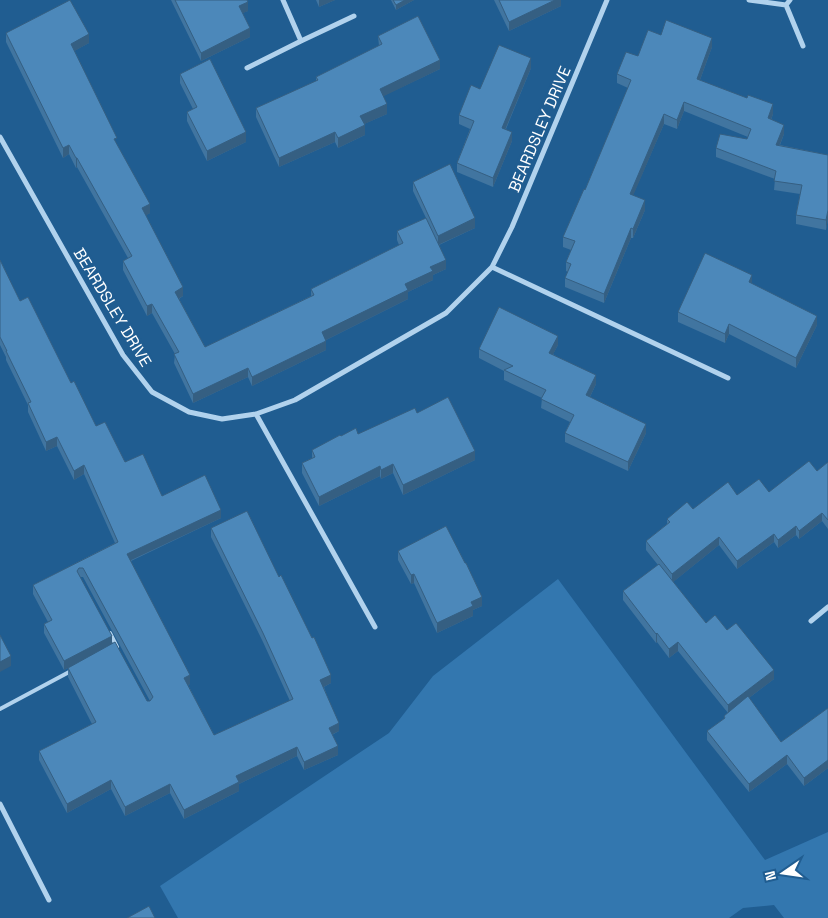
<svg xmlns="http://www.w3.org/2000/svg" width="828" height="918" font-family="'Space Grotesk',sans-serif">
<style>
.green{fill:#3377af}
.lines{fill:none;stroke-linecap:round;stroke-linejoin:round}
.service{stroke:#b1d2ed;stroke-width:4}
.minor{stroke:#b1d2ed;stroke-width:5}
.wall{fill:#4175a0;fill-rule:evenodd}
.shaded-wall{fill:#355f82}
.building{fill:#4c88ba;stroke:#355f82}
.labels{text-anchor:middle;stroke-width:5;stroke-linejoin:round;paint-order:stroke}
.street-label{font-size:16px;fill:#fff;stroke:#205d91}
</style>
<rect width="100%" height="100%" fill="#205d91"/>
<path class="green" d="M 558,579 L 765,860 L 828,832 L 828,918 L 784,918 L 774,905 L 743,908 L 729,918 L 178,918 L 160,886 L 389,733 L 433,676 Z"/>
<g class="lines">
<path class="service" d="M 110,633 L 117,647
M 0,709 L 71,671"/>
<path class="minor" d="M 283,0 L 301,41 L 354,16
M 749,0 L 786,5 L 790,0
M 786,5 L 803,46
M 247,68 L 301,41
M 0,137 L 123,355 L 152,392 L 189,412 L 222,419 L 256,414 L 295,400 L 446,313 L 492,267 L 512,227 L 607,0
M 492,267 L 728,378
M 256,414 L 375,627
M 811,621 L 828,607
M 0,804 L 49,900"/>
</g>
<path class="wall" d="M 171,0 L 247,0 L 248,11 L 242,13 L 250,37 L 201,61 Z
M 316,0 L 335,0 L 319,7 Z
M 391,0 L 414,0 L 396,10 Z
M 494,0 L 561,0 L 561,6 L 509,31 Z
M 6,33 L 89,43 L 74,51 L 117,145 L 150,213 L 146,215 L 183,296 L 179,299 L 205,347 L 311,296 L 311,289 L 399,245 L 397,240 L 397,231 L 426,218 L 413,191 L 413,182 L 475,228 L 439,245 L 446,269 L 433,275 L 433,280 L 408,292 L 408,299 L 326,340 L 326,350 L 252,386 L 248,377 L 193,403 L 174,363 L 175,354 L 152,313 L 147,316 L 123,270 L 123,261 L 128,258 L 77,167 L 76,168 L 69,154 L 63,158 L 6,42 Z
M 661,35 L 712,47 L 700,80 L 773,114 L 771,120 L 784,134 L 780,145 L 828,155 L 828,219 L 826,230 L 796,224 L 796,215 L 800,194 L 774,190 L 775,179 L 716,157 L 716,148 L 747,139 L 748,137 L 684,111 L 677,129 L 664,124 L 633,195 L 645,210 L 633,238 L 631,238 L 604,303 L 565,287 L 565,278 L 568,272 L 566,271 L 566,262 L 571,250 L 563,247 L 563,237 L 585,190 L 628,88 L 617,83 L 617,74 Z
M 378,36 L 440,69 L 383,96 L 387,114 L 364,124 L 365,135 L 338,148 L 335,142 L 279,167 L 256,117 L 256,108 L 316,81 L 316,77 L 379,46 Z
M 531,68 L 506,129 L 512,141 L 493,187 L 457,172 L 457,163 L 470,129 L 459,124 L 459,115 L 480,89 Z
M 180,74 L 246,142 L 207,161 L 187,121 L 187,112 L 193,109 L 180,83 Z
M 0,260 L 20,301 L 71,383 L 96,426 L 125,462 L 162,496 L 221,518 L 131,561 L 190,684 L 188,685 L 214,735 L 290,701 L 263,642 L 211,537 L 211,528 L 279,577 L 331,683 L 324,687 L 339,731 L 332,735 L 338,755 L 304,770 L 297,756 L 239,784 L 239,791 L 184,819 L 170,793 L 125,816 L 111,789 L 67,813 L 39,760 L 39,751 L 92,724 L 68,677 L 68,668 L 64,670 L 44,633 L 44,624 L 48,622 L 33,594 L 33,585 L 115,543 L 84,474 L 74,480 L 57,446 L 46,451 L 28,412 L 28,405 L 6,360 L 6,357 L 0,345 ZM 80,577 L 83,577 L 150,701 L 147,701 L 146,699 L 112,644 Z
M 752,284 L 817,325 L 796,368 L 729,334 L 725,343 L 678,322 L 678,312 Z
M 558,345 L 553,354 L 596,384 L 590,397 L 646,433 L 628,471 L 565,442 L 565,433 L 570,422 L 541,408 L 542,398 L 504,380 L 504,371 L 479,358 L 479,349 Z
M 417,413 L 475,460 L 403,495 L 393,473 L 381,479 L 380,476 L 319,506 L 302,473 L 302,463 L 312,458 L 312,450 L 341,436 L 358,434 Z
M 828,462 L 828,529 L 822,521 L 799,539 L 796,535 L 778,548 L 774,542 L 737,569 L 719,545 L 673,582 L 706,623 L 727,630 L 774,679 L 749,698 L 781,742 L 828,708 L 828,768 L 804,786 L 787,764 L 749,792 L 707,740 L 707,731 L 724,719 L 724,716 L 728,713 L 678,651 L 669,658 L 657,642 L 656,643 L 623,600 L 623,591 L 658,565 L 646,550 L 646,541 L 667,524 L 667,519 L 693,509 L 737,495 L 769,492 L 817,471 Z
M 398,551 L 482,606 L 473,610 L 473,616 L 437,633 L 414,583 L 411,584 L 398,560 Z"/>
<path class="shaded-wall" d="M 319,0 L 335,0 L 319,7 Z
M 405,0 L 414,0 L 396,10 L 396,5 Z
M 555,0 L 561,0 L 561,6 L 509,31 L 509,22 Z
M 248,2 L 248,11 L 239,15 L 239,6 Z
M 250,28 L 250,37 L 201,61 L 201,53 Z
M 89,34 L 89,43 L 71,53 L 71,44 Z
M 712,38 L 712,47 L 697,88 L 697,79 Z
M 531,58 L 531,68 L 502,137 L 502,128 Z
M 440,60 L 440,69 L 380,98 L 380,89 Z
M 684,102 L 684,111 L 677,129 L 677,120 Z
M 387,104 L 387,114 L 360,126 L 360,116 Z
M 773,104 L 773,114 L 768,128 L 768,118 Z
M 664,114 L 664,124 L 630,203 L 630,194 Z
M 365,125 L 365,135 L 338,148 L 338,138 Z
M 784,125 L 784,134 L 776,154 L 776,145 Z
M 246,132 L 246,142 L 207,161 L 207,151 Z
M 335,132 L 335,142 L 279,167 L 279,158 Z
M 512,132 L 512,141 L 493,187 L 493,178 Z
M 69,145 L 69,154 L 63,158 L 63,148 Z
M 76,158 L 77,158 L 77,167 L 76,168 Z
M 645,200 L 645,210 L 633,238 L 633,229 Z
M 150,204 L 150,213 L 142,218 L 142,208 Z
M 828,210 L 828,219 L 826,230 L 826,220 Z
M 475,218 L 475,228 L 438,245 L 438,236 Z
M 631,228 L 631,238 L 604,303 L 604,294 Z
M 446,260 L 446,269 L 433,275 L 433,280 L 408,292 L 408,299 L 322,342 L 322,332 L 405,284 L 430,267 Z
M 752,275 L 752,284 L 749,282 Z
M 183,287 L 183,296 L 175,301 L 175,292 Z
M 152,304 L 152,313 L 147,316 L 147,306 Z
M 817,316 L 817,325 L 796,368 L 796,358 Z
M 729,324 L 729,334 L 725,343 L 725,334 Z
M 558,336 L 558,345 L 549,362 L 549,353 Z
M 326,341 L 326,350 L 252,386 L 252,377 Z
M 248,368 L 248,377 L 193,403 L 193,394 Z
M 596,375 L 596,384 L 586,405 L 586,395 Z
M 646,424 L 646,433 L 628,471 L 628,462 Z
M 57,437 L 57,446 L 46,451 L 46,442 Z
M 475,451 L 475,460 L 403,495 L 403,485 Z
M 393,464 L 393,473 L 381,479 L 381,470 Z
M 84,465 L 84,474 L 74,480 L 74,471 Z
M 380,466 L 380,476 L 319,506 L 319,497 Z
M 221,510 L 221,518 L 127,562 L 127,554 Z
M 822,513 L 822,521 L 799,539 L 799,531 Z
M 796,526 L 796,535 L 778,548 L 778,540 Z
M 774,534 L 774,542 L 737,569 L 737,561 Z
M 719,537 L 719,545 L 672,583 L 672,574 Z
M 414,574 L 414,583 L 411,584 L 411,575 Z
M 482,597 L 482,606 L 473,610 L 473,616 L 437,633 L 437,623 L 471,602 Z
M 657,633 L 657,642 L 656,643 L 656,634 Z
M 112,636 L 112,645 L 64,670 L 64,661 Z
M 678,642 L 678,651 L 669,658 L 669,649 Z
M 11,656 L 11,666 L 0,672 L 0,662 Z
M 774,670 L 774,679 L 728,714 L 728,705 Z
M 190,675 L 190,684 L 184,687 L 184,678 Z
M 331,675 L 331,683 L 320,689 L 320,680 Z
M 339,723 L 339,731 L 329,736 L 329,728 Z
M 338,746 L 338,755 L 304,770 L 304,762 Z
M 297,747 L 297,756 L 239,784 L 239,791 L 184,819 L 184,810 L 236,776 Z
M 787,755 L 787,764 L 749,792 L 749,784 Z
M 828,760 L 828,768 L 804,786 L 804,778 Z
M 111,780 L 111,789 L 67,813 L 67,804 Z
M 170,784 L 170,793 L 125,816 L 125,807 Z"/>
<path class="building" d="M 70,0 L 89,34 L 71,44 L 117,138 L 114,139 L 150,204 L 142,208 L 183,287 L 175,292 L 205,347 L 314,295 L 311,289 L 403,243 L 397,231 L 426,218 L 446,260 L 430,267 L 433,271 L 405,284 L 408,290 L 322,332 L 326,341 L 252,377 L 248,368 L 193,394 L 174,354 L 179,352 L 152,304 L 147,306 L 123,261 L 132,256 L 77,158 L 76,158 L 69,145 L 63,148 L 6,33 Z
M 175,0 L 247,0 L 248,2 L 239,6 L 250,28 L 201,53 Z
M 393,0 L 405,0 L 396,5 Z
M 499,0 L 555,0 L 509,22 Z
M 418,16 L 440,60 L 380,89 L 387,104 L 360,116 L 365,125 L 338,138 L 335,132 L 279,158 L 256,108 L 318,80 L 316,77 L 382,44 L 378,36 Z
M 666,20 L 712,38 L 697,79 L 747,98 L 748,95 L 773,104 L 768,118 L 784,125 L 776,145 L 828,155 L 828,210 L 826,220 L 796,215 L 802,185 L 774,181 L 776,171 L 716,148 L 720,134 L 747,139 L 751,129 L 684,102 L 677,120 L 664,114 L 630,194 L 645,200 L 633,229 L 631,228 L 604,294 L 565,278 L 571,264 L 566,262 L 575,241 L 563,237 L 584,189 L 585,190 L 631,80 L 617,74 L 626,52 L 638,56 L 648,30 L 661,35 Z
M 499,45 L 531,58 L 502,128 L 512,132 L 493,178 L 457,163 L 474,121 L 459,115 L 471,85 L 480,89 Z
M 210,59 L 246,132 L 207,151 L 187,112 L 197,107 L 180,74 Z
M 450,164 L 475,218 L 438,236 L 413,182 Z
M 705,253 L 752,275 L 749,282 L 817,316 L 796,358 L 729,324 L 725,334 L 678,312 Z
M 0,260 L 20,301 L 28,297 L 71,383 L 74,381 L 96,426 L 105,422 L 125,462 L 143,454 L 162,496 L 205,475 L 221,510 L 127,554 L 190,675 L 184,678 L 214,735 L 293,699 L 263,633 L 211,528 L 247,511 L 279,577 L 281,575 L 312,638 L 314,637 L 331,675 L 320,680 L 339,723 L 329,728 L 338,746 L 304,762 L 297,747 L 236,776 L 239,782 L 184,810 L 170,784 L 125,807 L 111,780 L 67,804 L 39,751 L 96,722 L 68,668 L 115,642 L 146,699 L 147,701 L 150,701 L 153,697 L 83,568 L 79,568 L 77,571 L 78,573 L 112,636 L 64,661 L 44,624 L 52,620 L 33,585 L 118,542 L 84,465 L 74,471 L 57,437 L 46,442 L 28,403 L 31,402 L 6,351 L 7,351 L 0,337 Z
M 499,307 L 558,336 L 549,353 L 596,375 L 586,395 L 646,424 L 628,462 L 565,433 L 574,415 L 541,399 L 546,390 L 504,370 L 513,366 L 479,349 Z
M 448,397 L 475,451 L 403,485 L 393,464 L 381,470 L 380,466 L 319,497 L 302,463 L 315,457 L 312,450 L 340,435 L 341,436 L 356,428 L 358,434 L 415,408 L 417,413 Z
M 809,461 L 817,471 L 828,462 L 828,520 L 822,513 L 799,531 L 796,526 L 778,540 L 774,534 L 737,561 L 719,537 L 672,574 L 646,541 L 670,522 L 667,519 L 687,502 L 693,509 L 728,482 L 737,495 L 759,479 L 769,492 Z
M 446,526 L 465,563 L 466,563 L 482,597 L 471,602 L 473,606 L 437,623 L 414,574 L 411,575 L 398,551 Z
M 659,564 L 706,623 L 715,615 L 727,630 L 736,623 L 774,670 L 728,705 L 678,642 L 669,649 L 657,633 L 656,634 L 623,591 Z
M 0,635 L 11,656 L 0,662 Z
M 748,696 L 781,742 L 828,708 L 828,760 L 804,778 L 787,755 L 749,784 L 707,731 L 725,718 L 724,716 Z
M 149,906 L 155,918 L 127,918 Z"/>
<g class="labels">
<g class="street-label">
<text transform="translate(539 129) rotate(-67)" y="6">BEARDSLEY DRIVE</text>
<text transform="translate(113 307) rotate(59)" y="6">BEARDSLEY DRIVE</text>
</g>
</g>
<g transform="translate(783 873) rotate(257)" stroke="#205d91" stroke-width="4" paint-order="stroke">
<path d="M0-4L9 19L0 12L-9 19Z" fill="#ffffff"/>
<text y="-8" font-size="14" font-weight="bold" text-anchor="middle" fill="#ffffff">N</text>
</g>
</svg>
